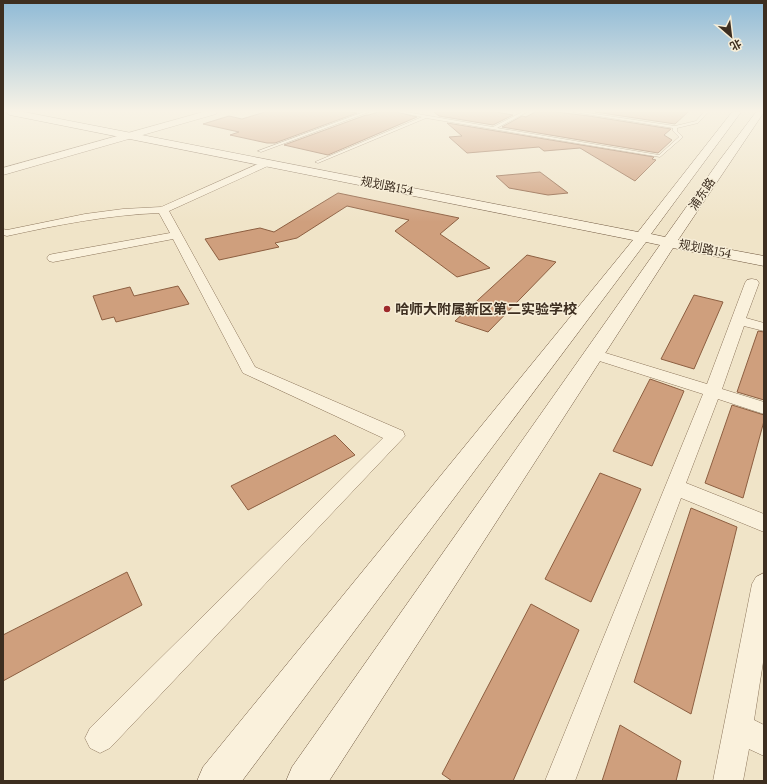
<svg xmlns="http://www.w3.org/2000/svg" width="767" height="784" font-family="Lora,'Noto Sans SC',serif">
<style>
.building{fill:#cf9f7d;stroke:#8d5f41}
.lines{fill:none;stroke-linecap:round;stroke-linejoin:round}
.service-casing{stroke:#8d765c;stroke-width:1}
.minor-casing{stroke:#8d765c;stroke-width:1}
.tertiary-casing{stroke:#8d765c;stroke-width:1}
.secondary-casing{stroke:#6f573f;stroke-width:1}
.service{fill:#faf1dc;fill-rule:evenodd}
.minor{fill:#faf1dc;fill-rule:evenodd}
.tertiary{fill:#faf1dc;fill-rule:evenodd}
.secondary{fill:#faf1dc;fill-rule:evenodd}
.poi-dot{fill:#9e2a2b;stroke:#f7eed8;stroke-width:1.5}
.labels{text-anchor:middle;stroke-width:3;stroke-linejoin:round;paint-order:stroke}
.far-street-label{font-size:12px;fill:#3d2e20;stroke:#f7eed8}
.poi-label{font-size:14px;font-weight:bold;fill:#3d2e20;stroke:#f7eed8;text-anchor:start}
</style>
<rect width="100%" height="100%" fill="#f0e4c8"/>
<path class="building" d="M 265,112 L 351,112 L 357,113 L 275,143 L 267,143 L 230,135 L 239,132 L 203,124 L 229,116 L 242,119 Z
M 378,112 L 397,112 L 417,117 L 328,155 L 284,145 L 366,115 L 369,115 Z
M 434,112 L 496,112 L 513,115 L 493,125 L 439,116 Z
M 535,112 L 556,112 L 589,116 L 671,129 L 664,135 L 672,140 L 658,153 L 502,127 L 522,116 L 526,117 Z
M 595,112 L 688,112 L 675,124 Z
M 447,123 L 654,157 L 652,159 L 656,160 L 635,181 L 580,148 L 544,151 L 539,147 L 467,153 L 449,137 L 462,136 Z
M 540,172 L 568,193 L 548,195 L 509,188 L 496,176 Z
M 338,193 L 459,218 L 440,234 L 490,268 L 457,277 L 395,231 L 409,220 L 347,206 L 297,238 L 275,243 L 279,247 L 219,260 L 205,239 L 260,228 L 274,232 Z
M 527,255 L 556,262 L 488,332 L 455,321 Z
M 178,286 L 189,304 L 116,322 L 114,317 L 102,320 L 93,296 L 130,287 L 134,296 Z
M 694,295 L 723,302 L 694,369 L 661,359 Z
M 758,331 L 764,332 L 764,400 L 737,392 Z
M 650,379 L 684,391 L 652,466 L 613,451 Z
M 732,405 L 764,415 L 764,421 L 743,498 L 705,483 Z
M 335,435 L 355,455 L 248,510 L 231,486 Z
M 600,473 L 641,489 L 591,602 L 545,579 Z
M 691,508 L 737,527 L 691,714 L 634,682 Z
M 127,572 L 142,605 L 3,681 L 3,635 Z
M 531,604 L 579,630 L 513,781 L 452,781 L 442,774 Z
M 620,725 L 681,761 L 676,781 L 602,781 Z"/>
<g class="lines">
<g class="service-casing">
<path id="service" d="M 364,112 L 369,112 L 261,152 L 258,151 Z
M 398,112 L 406,112 L 493,127 L 522,112 L 527,112 L 497,128 L 659,155 L 679,137 L 673,131 L 673,128 L 573,112 L 582,112 L 675,126 L 696,121 L 704,112 L 708,112 L 698,123 L 677,128 L 677,131 L 683,137 L 660,157 L 426,118 L 318,163 L 315,162 L 422,117 Z"/>
</g>
<g class="minor-casing">
<path id="minor" d="M 267,160 L 271,163 L 270,165 L 169,211 L 255,367 L 403,431 L 405,436 L 110,748 L 100,753 L 90,748 L 85,738 L 90,728 L 383,438 L 243,373 L 173,239 L 53,262 L 49,261 L 47,258 L 49,255 L 53,254 L 170,233 L 159,213 C 108,215 57,225 7,236 L 3,235 L 3,229 L 7,230 L 85,214 L 123,209 L 161,207 Z
M 752,279 L 757,280 L 759,283 L 746,318 L 764,323 L 764,331 L 744,326 L 722,389 L 764,402 L 764,414 L 718,399 L 686,483 L 764,514 L 764,532 L 681,498 L 575,781 L 545,781 L 703,394 L 587,357 L 585,354 L 587,351 L 593,349 L 599,351 L 707,384 L 745,283 L 747,280 Z
M 764,573 L 764,656 L 754,720 L 764,725 L 764,756 L 749,749 L 743,781 L 713,781 L 752,584 L 756,577 Z"/>
</g>
<g class="tertiary-casing">
<path id="tertiary" d="M 203,112 L 217,112 L 216,114 L 3,175 L 3,168 Z"/>
</g>
<g class="secondary-casing">
<path id="secondary" d="M 6,112 L 24,112 L 638,232 L 732,112 L 741,112 L 651,234 L 665,237 L 719,161 L 756,112 L 764,112 L 678,240 L 764,256 L 764,266 L 673,248 L 329,781 L 286,781 L 292,767 L 660,245 L 646,242 L 242,781 L 197,781 L 203,767 L 633,240 L 10,115 Z"/>
</g>
<use href="#service" class="service"/>
<use href="#minor" class="minor"/>
<use href="#tertiary" class="tertiary"/>
<use href="#secondary" class="secondary"/>
</g>
<linearGradient id="sky" x2="0" y2="1"><stop stop-color="#8fbad6"/><stop offset="0.5" stop-color="#f8f3e6"/><stop offset="1" stop-color="#f8f3e6" stop-opacity="0"/></linearGradient>
<rect width="767" height="222" fill="url(#sky)"/>
<circle class="poi-dot" cx="387" cy="309" r="4"/>
<g class="labels">
<g class="far-street-label">
<text transform="translate(387 186) rotate(11)" y="4">规划路154</text>
<text transform="translate(702 194) rotate(-56)" y="4">浦东路</text>
<text transform="translate(705 249) rotate(11)" y="4">规划路154</text>
</g>
<g class="poi-label">
<text x="395" y="314">哈师大附属新区第二实验学校</text>
</g>
</g>
<rect width="767" height="784" fill="none" stroke="#3d2e20" stroke-width="8"/>
<g transform="translate(731 36) rotate(152)" stroke="#f7eed8" stroke-width="3" paint-order="stroke">
<path d="M0-3L7 15L0 10L-7 15Z" fill="#3d2e20"/>
<text y="-6" font-size="11" font-weight="bold" text-anchor="middle" fill="#3d2e20">北</text>
</g>
</svg>
